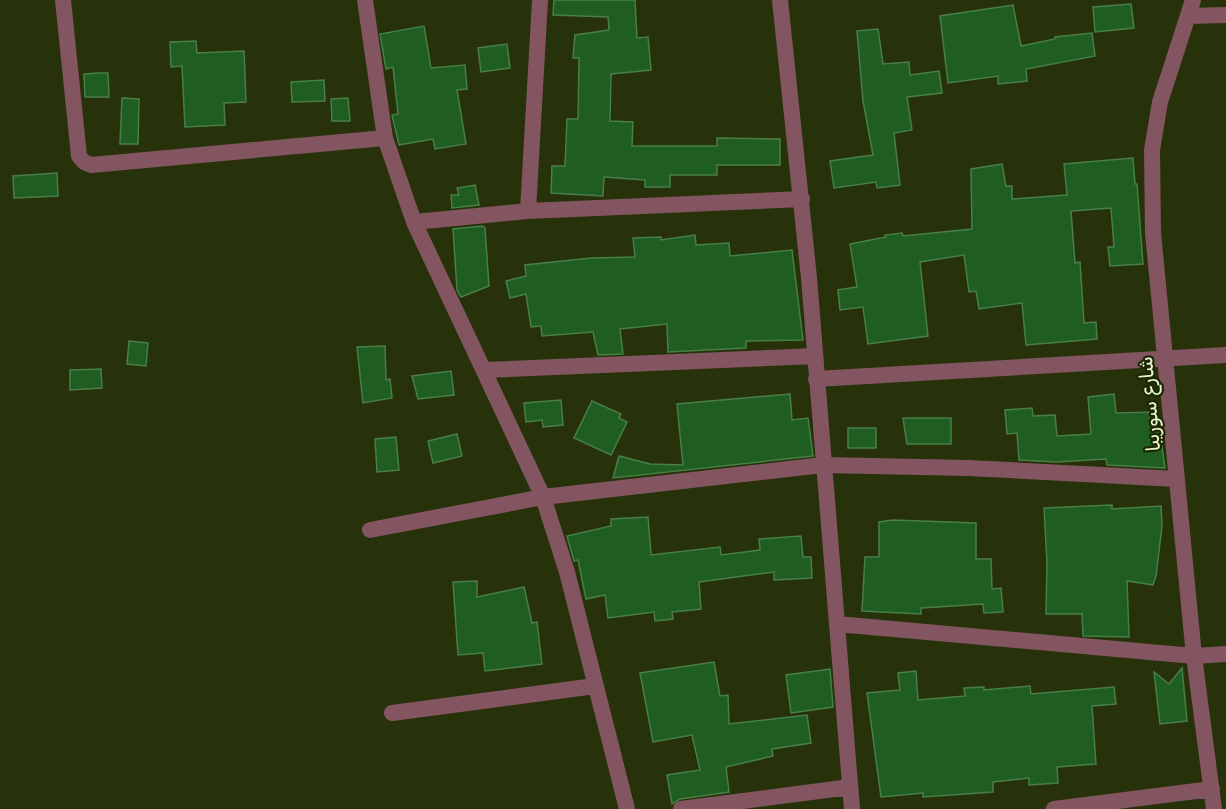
<svg xmlns="http://www.w3.org/2000/svg" width="1226" height="809" font-family="Rubik,'Noto Naskh Arabic',sans-serif">
<style>
.building{fill:#1f5d21;stroke:#487f48;stroke-width:1.5}
.lines{fill:none;stroke-linecap:round;stroke-linejoin:round}
.minor{stroke:#835560;stroke-width:16}
.labels{text-anchor:middle;stroke-width:4.5;stroke-linejoin:round;paint-order:stroke}
.street-label{font-size:20px;fill:#e8f6d1;stroke:#1d2802}
</style>
<rect width="100%" height="100%" fill="#27320b"/>
<path class="building" d="M 554,0 L 635,0 L 637,38 L 648,37 L 651,70 L 611,74 L 610,121 L 633,122 L 632,146 L 717,146 L 717,138 L 780,139 L 780,165 L 717,165 L 717,175 L 670,175 L 670,187 L 645,187 L 645,180 L 604,177 L 603,196 L 551,193 L 552,166 L 565,166 L 567,119 L 578,119 L 579,58 L 573,58 L 575,35 L 609,30 L 608,17 L 553,15 Z
M 1131,4 L 1134,28 L 1095,32 L 1093,7 Z
M 1013,5 L 1021,46 L 1055,39 L 1055,37 L 1092,33 L 1095,56 L 1026,69 L 1027,81 L 998,84 L 998,76 L 948,83 L 940,16 Z
M 424,26 L 431,68 L 465,65 L 467,89 L 457,90 L 466,144 L 435,149 L 433,139 L 399,145 L 392,115 L 398,114 L 393,67 L 386,69 L 380,34 Z
M 878,29 L 883,64 L 909,62 L 910,75 L 939,71 L 942,93 L 907,97 L 912,130 L 894,133 L 900,185 L 877,188 L 876,182 L 834,188 L 830,161 L 873,155 L 863,101 L 857,31 Z
M 196,41 L 197,53 L 244,51 L 246,102 L 224,103 L 225,125 L 185,127 L 182,66 L 171,67 L 170,42 Z
M 507,44 L 510,68 L 481,72 L 478,48 Z
M 99,73 L 108,73 L 109,97 L 85,97 L 84,74 Z
M 324,80 L 325,101 L 292,102 L 291,82 Z
M 122,98 L 139,99 L 138,144 L 120,144 Z
M 348,98 L 350,121 L 332,121 L 331,99 Z
M 1133,158 L 1135,184 L 1137,184 L 1143,264 L 1110,266 L 1108,247 L 1114,247 L 1111,208 L 1071,211 L 1075,263 L 1080,262 L 1084,323 L 1096,322 L 1097,339 L 1026,345 L 1022,303 L 979,309 L 976,291 L 969,292 L 964,255 L 920,262 L 928,336 L 868,344 L 863,307 L 840,310 L 838,290 L 857,287 L 850,244 L 886,237 L 885,235 L 902,233 L 903,236 L 972,229 L 971,169 L 1002,164 L 1006,186 L 1012,186 L 1012,199 L 1067,195 L 1064,164 Z
M 57,173 L 58,196 L 14,198 L 13,176 Z
M 475,185 L 479,205 L 452,208 L 451,195 L 459,195 L 457,188 Z
M 483,226 L 485,228 L 489,286 L 461,297 L 457,290 L 453,229 Z
M 695,235 L 696,245 L 729,243 L 730,256 L 792,250 L 803,340 L 746,341 L 746,348 L 668,352 L 667,324 L 620,329 L 623,354 L 598,355 L 593,332 L 542,336 L 541,326 L 531,327 L 526,294 L 510,298 L 506,281 L 526,276 L 525,265 L 591,258 L 635,257 L 633,238 L 661,237 L 661,240 Z
M 129,341 L 148,343 L 146,366 L 127,364 Z
M 385,346 L 386,380 L 390,379 L 392,398 L 363,403 L 357,347 Z
M 101,369 L 102,388 L 70,390 L 70,370 Z
M 451,371 L 454,395 L 418,399 L 412,376 Z
M 790,394 L 792,420 L 808,418 L 813,456 L 613,478 L 619,456 L 650,464 L 683,465 L 677,404 Z
M 1114,394 L 1116,413 L 1157,412 L 1165,468 L 1107,465 L 1106,459 L 1056,462 L 1019,460 L 1017,433 L 1007,434 L 1005,410 L 1032,408 L 1033,416 L 1055,415 L 1057,436 L 1091,434 L 1088,397 Z
M 561,400 L 563,425 L 543,427 L 542,420 L 526,422 L 524,403 Z
M 592,401 L 621,414 L 619,418 L 627,422 L 611,455 L 574,438 Z
M 903,418 L 951,418 L 951,444 L 907,444 Z
M 848,428 L 876,428 L 876,448 L 848,448 Z
M 457,434 L 462,456 L 433,463 L 428,441 Z
M 396,437 L 399,470 L 377,472 L 375,439 Z
M 1112,505 L 1112,509 L 1161,506 L 1162,526 L 1156,576 L 1153,585 L 1127,581 L 1129,637 L 1083,636 L 1082,614 L 1046,614 L 1047,562 L 1044,508 Z
M 648,517 L 651,555 L 720,547 L 721,555 L 760,550 L 759,539 L 801,536 L 803,557 L 811,557 L 812,578 L 774,580 L 774,572 L 699,582 L 701,609 L 672,612 L 673,619 L 655,621 L 654,612 L 608,618 L 605,595 L 586,599 L 578,560 L 574,561 L 567,536 L 611,526 L 611,519 Z
M 893,520 L 976,523 L 976,559 L 991,559 L 992,589 L 1001,588 L 1003,612 L 984,613 L 983,604 L 921,608 L 921,614 L 862,611 L 865,557 L 879,557 L 879,522 Z
M 477,581 L 477,597 L 524,587 L 532,623 L 537,622 L 542,664 L 485,671 L 483,653 L 458,655 L 453,582 Z
M 714,662 L 720,696 L 728,695 L 729,724 L 807,715 L 811,743 L 772,749 L 773,756 L 726,767 L 729,792 L 680,799 L 672,804 L 667,775 L 700,770 L 692,735 L 653,742 L 640,673 Z
M 1182,668 L 1187,721 L 1160,724 L 1154,672 L 1169,684 Z
M 830,669 L 833,707 L 791,713 L 786,675 Z
M 916,671 L 918,700 L 965,696 L 964,688 L 984,687 L 984,690 L 1030,686 L 1031,694 L 1114,687 L 1116,704 L 1092,706 L 1096,764 L 1057,767 L 1058,783 L 1029,785 L 1029,778 L 993,782 L 993,792 L 923,797 L 923,793 L 881,797 L 867,693 L 900,690 L 898,673 Z"/>
<g class="lines">
<path class="minor" d="M 63,0 L 79,156 L 84,162 L 91,165 L 385,138
M 365,0 L 385,138 L 414,222 L 543,497 L 567,572 L 627,809
M 780,0 L 809,278 L 852,809
M 1193,0 L 1160,102 L 1152,150 L 1153,233 L 1194,656 L 1214,809
M 1188,16 L 1226,15
M 528,211 L 540,0
M 414,222 L 528,211 L 802,199
M 484,370 L 815,356
M 816,379 L 1226,355
M 370,530 L 543,497 L 823,465 L 969,468 L 1177,479
M 837,624 L 1194,656 L 1226,654
M 392,713 L 595,686
M 681,809 L 850,787
M 1054,809 L 1212,789"/>
</g>
<g class="labels">
<g class="street-label">
<text transform="translate(1149 404) rotate(-95)" y="7">شارع سوريبا</text>
</g>
</g>
</svg>
